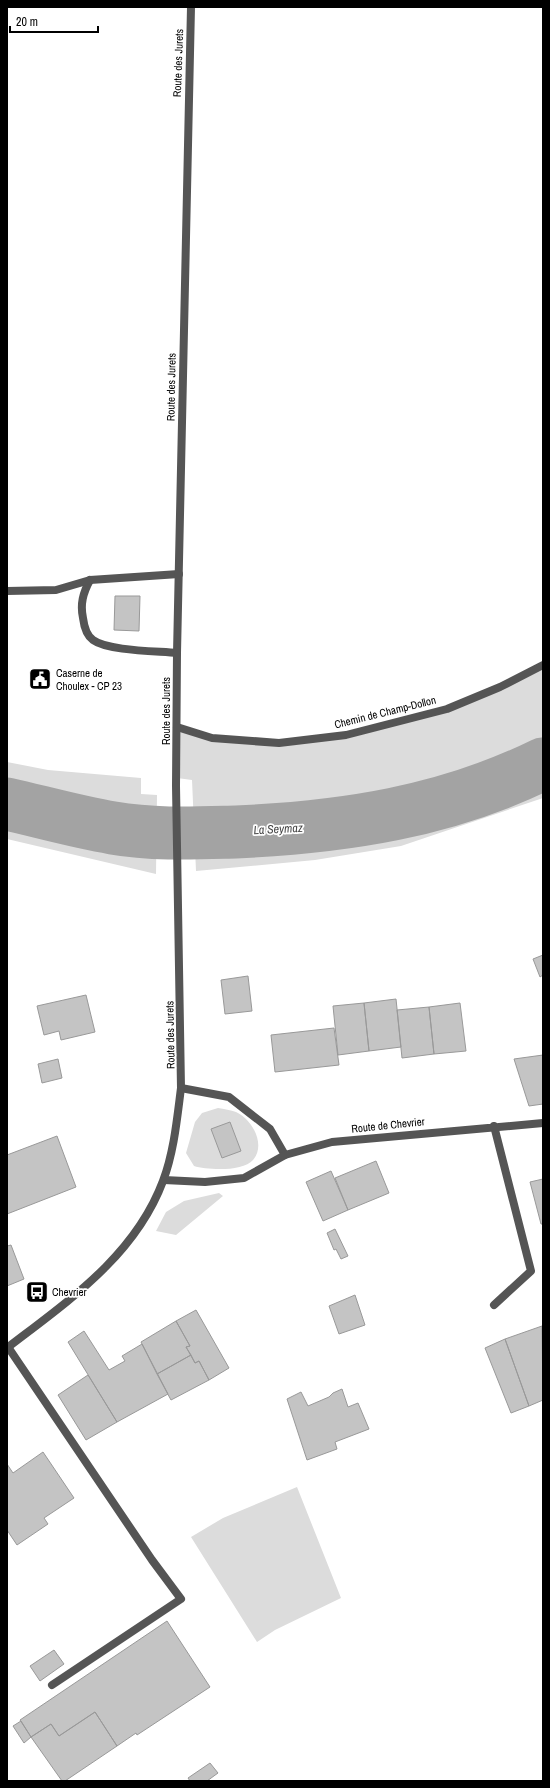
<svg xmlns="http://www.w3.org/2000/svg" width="550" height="1788" font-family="'Archivo Narrow',sans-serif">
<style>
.green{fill:#dcdcdc}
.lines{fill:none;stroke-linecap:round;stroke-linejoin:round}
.river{stroke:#a3a3a3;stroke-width:53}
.building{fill:#c4c4c4;stroke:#999}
.service{stroke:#555;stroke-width:8}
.pedestrian{stroke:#555;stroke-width:8}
.minor{stroke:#555;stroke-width:8}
.tertiary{stroke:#555;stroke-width:8}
.labels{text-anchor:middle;stroke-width:3.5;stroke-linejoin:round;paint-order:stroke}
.street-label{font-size:11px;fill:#000;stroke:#fff}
.poi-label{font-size:11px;fill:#000;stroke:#fff;text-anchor:start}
.water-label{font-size:12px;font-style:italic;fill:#444;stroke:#fff}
</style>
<rect width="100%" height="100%" fill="#fff"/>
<path class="green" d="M 543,666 L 543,798 L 401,846 L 315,860 L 196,871 L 192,780 L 177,778 L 177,727 L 212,738 L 279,743 L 346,735 L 447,709 Z
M 7,762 L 48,770 L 141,778 L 141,794 L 157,795 L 156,874 L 7,839 Z
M 218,1108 C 224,1109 231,1110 236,1112 C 253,1120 266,1145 253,1160 C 243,1172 207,1170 194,1166 L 186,1153 L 195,1122 L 202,1113 Z
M 219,1193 L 223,1196 L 176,1235 L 156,1231 L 166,1212 L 184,1201 Z
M 297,1487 L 341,1598 L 275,1630 L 257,1642 L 191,1537 L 223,1518 Z"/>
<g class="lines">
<path class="river" d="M 7,804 C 42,812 77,822 113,828 C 153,835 196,833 236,832 C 344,827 445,812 543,764"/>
</g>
<path class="building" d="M 115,596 L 140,596 L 139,631 L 114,630 Z
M 543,955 L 543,975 L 540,977 L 533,959 Z
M 248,976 L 252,1011 L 225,1014 L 221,980 Z
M 86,995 L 95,1032 L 61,1040 L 59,1031 L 44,1035 L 37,1006 Z
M 396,999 L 401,1047 L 369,1051 L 364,1003 Z
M 364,1003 L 369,1051 L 338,1055 L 333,1006 Z
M 460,1003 L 466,1051 L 434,1054 L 429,1007 Z
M 429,1007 L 434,1054 L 402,1058 L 397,1010 Z
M 334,1028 L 339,1065 L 275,1072 L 271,1035 Z
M 543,1055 L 543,1104 L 529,1106 L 514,1059 Z
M 58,1059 L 62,1078 L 42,1083 L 38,1064 Z
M 230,1122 L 241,1151 L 222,1158 L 211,1129 Z
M 57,1136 L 76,1187 L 7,1214 L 7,1155 Z
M 376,1161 L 389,1193 L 348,1210 L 335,1178 Z
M 331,1171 L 348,1210 L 323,1221 L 306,1182 Z
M 543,1179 L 543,1224 L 541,1224 L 530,1182 Z
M 335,1229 L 348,1256 L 341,1259 L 336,1249 L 334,1250 L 327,1233 Z
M 11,1245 L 24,1279 L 7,1286 L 7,1246 Z
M 355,1295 L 365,1325 L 339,1334 L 329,1306 Z
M 196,1310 L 229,1368 L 209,1380 L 199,1361 L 195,1363 L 186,1347 L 190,1346 L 176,1321 Z
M 176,1321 L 190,1346 L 186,1347 L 191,1355 L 157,1374 L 141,1342 Z
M 542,1326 L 543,1400 L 529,1406 L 505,1339 Z
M 84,1331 L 109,1370 L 125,1361 L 122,1356 L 142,1344 L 168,1394 L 117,1422 L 68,1342 Z
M 505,1339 L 529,1406 L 511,1413 L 485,1348 Z
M 191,1355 L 195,1363 L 199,1361 L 209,1380 L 171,1400 L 157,1374 Z
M 88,1375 L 117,1422 L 86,1440 L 58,1395 Z
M 342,1389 L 348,1407 L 358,1403 L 369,1429 L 335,1442 L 337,1449 L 307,1460 L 287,1399 L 301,1392 L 308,1406 L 329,1397 L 333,1393 Z
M 43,1452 L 74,1498 L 44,1518 L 48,1524 L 17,1545 L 7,1530 L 7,1464 L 13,1473 Z
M 167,1621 L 210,1687 L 137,1735 L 136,1733 L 117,1746 L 95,1712 L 59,1736 L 51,1724 L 31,1737 L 20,1720 Z
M 54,1650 L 64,1664 L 40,1681 L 30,1666 Z
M 95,1712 L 117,1746 L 65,1781 L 62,1781 L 31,1737 L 51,1724 L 59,1736 Z
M 21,1721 L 31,1737 L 24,1743 L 13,1726 Z
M 210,1763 L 218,1773 L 207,1781 L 190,1781 L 188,1778 Z"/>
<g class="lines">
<path class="service" d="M 90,580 C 83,593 80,604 83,618 C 84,626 86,635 93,640 C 108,651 157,651 177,653
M 8,1347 L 152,1560 L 181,1599 L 52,1685"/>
<path class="pedestrian" d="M 181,1088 L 229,1097 L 270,1129 L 285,1155"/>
<path class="minor" d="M 7,591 L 56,590 L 90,580 L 179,574
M 177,727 L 212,738 L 279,743 L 346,735 L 447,709 L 500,687 L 543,665
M 164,1180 L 205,1182 L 244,1178 L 285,1155 L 332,1142 L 543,1123
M 494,1305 L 531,1271 L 494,1126"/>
<path class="tertiary" d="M 7,1348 C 68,1301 135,1256 163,1181 C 174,1152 177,1119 181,1088 L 176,786 L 177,653 L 191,7"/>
</g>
<defs>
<g id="civic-square" transform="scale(1.15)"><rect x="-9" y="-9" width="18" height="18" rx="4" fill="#000" stroke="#fff"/><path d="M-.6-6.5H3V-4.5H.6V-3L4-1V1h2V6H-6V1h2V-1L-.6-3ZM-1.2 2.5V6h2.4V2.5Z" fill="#fff"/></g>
<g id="bus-square" transform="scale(1.15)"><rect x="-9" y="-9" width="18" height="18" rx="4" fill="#000" stroke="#fff"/><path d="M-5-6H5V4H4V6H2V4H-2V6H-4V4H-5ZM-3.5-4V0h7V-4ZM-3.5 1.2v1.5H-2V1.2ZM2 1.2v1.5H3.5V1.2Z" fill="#fff"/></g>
</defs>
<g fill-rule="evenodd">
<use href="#civic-square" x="40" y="679"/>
<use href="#bus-square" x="37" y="1292"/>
</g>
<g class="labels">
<g class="street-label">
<text transform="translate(178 63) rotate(-88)" y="4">Route des Jurets</text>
<text transform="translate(171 387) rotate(-89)" y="4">Route des Jurets</text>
<text transform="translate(166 711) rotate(-90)" y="4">Route des Jurets</text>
<text transform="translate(385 712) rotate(-14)" y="4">Chemin de Champ-Dollon</text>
<text transform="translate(170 1035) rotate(-91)" y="4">Route des Jurets</text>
<text transform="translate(388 1125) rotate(-6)" y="4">Route de Chevrier</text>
</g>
<g class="poi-label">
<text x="56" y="677">Caserne de<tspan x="56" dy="13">Choulex - CP 23</tspan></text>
<text x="52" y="1296">Chevrier</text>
</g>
<g class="water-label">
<text transform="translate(278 829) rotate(-3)" y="4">La Seymaz</text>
</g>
</g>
<rect width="550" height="1788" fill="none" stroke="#000000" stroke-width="16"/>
<path d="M10 26v6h88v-6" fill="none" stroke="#000000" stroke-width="2"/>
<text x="16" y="26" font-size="12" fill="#000000" stroke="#ffffff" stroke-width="3" paint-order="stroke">20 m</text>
</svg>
